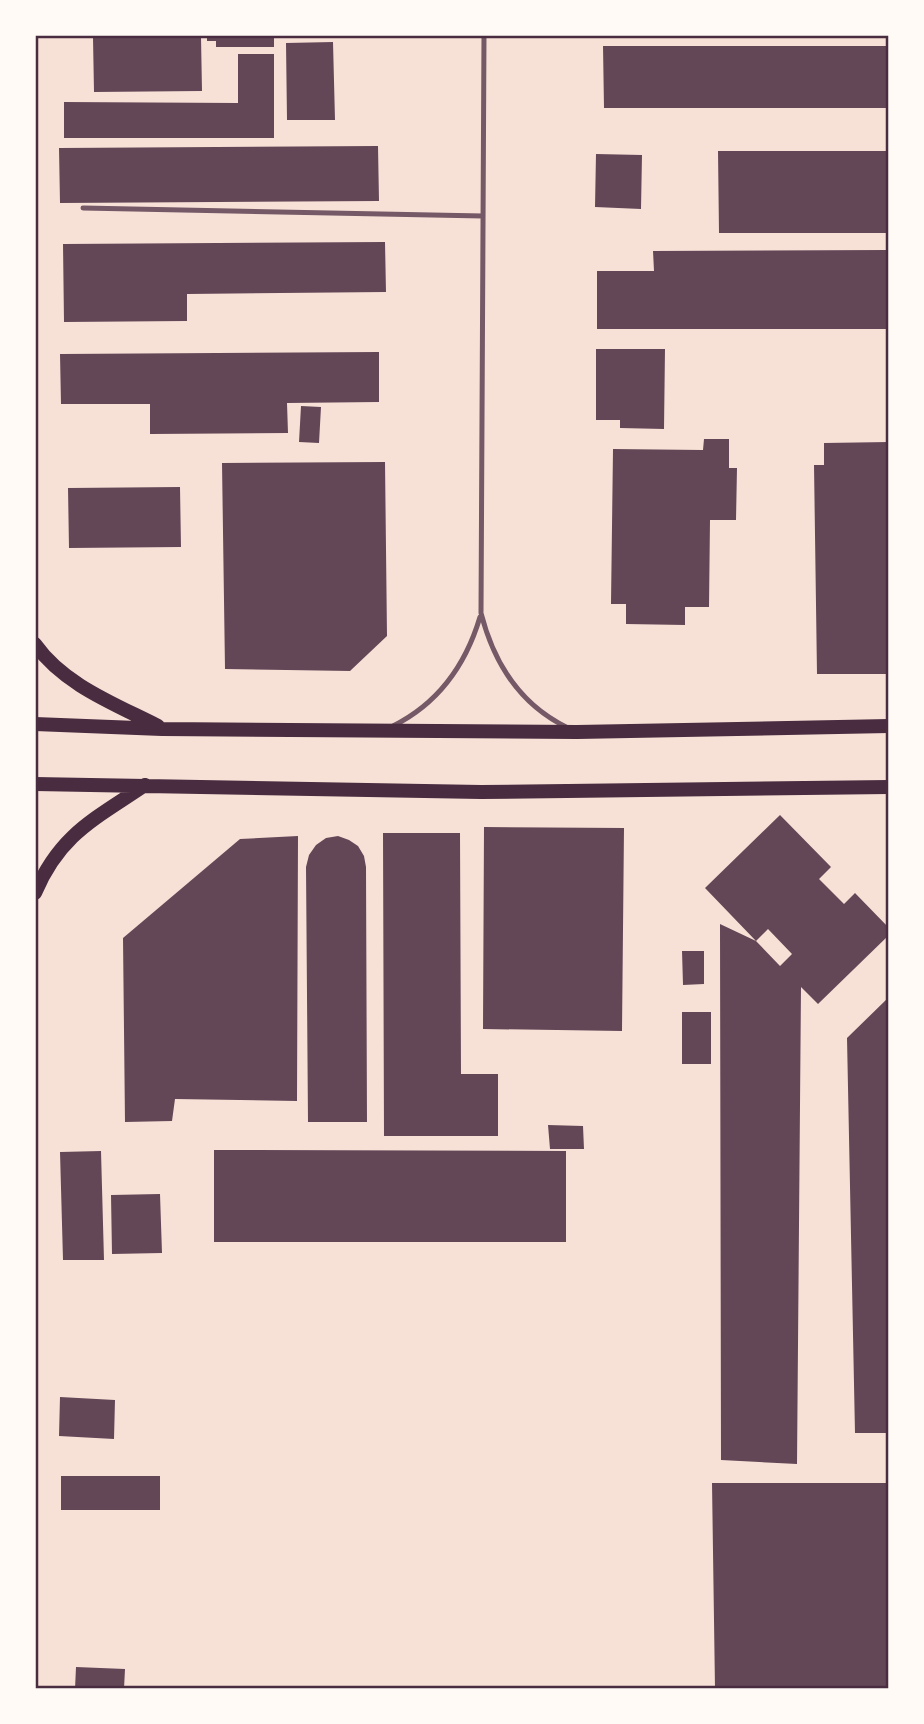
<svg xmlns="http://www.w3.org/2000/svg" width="924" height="1724" font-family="'Fira Sans',sans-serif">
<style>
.building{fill:#644757;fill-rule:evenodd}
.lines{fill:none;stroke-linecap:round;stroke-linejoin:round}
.service{stroke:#755966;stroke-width:5}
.secondary{stroke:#4a2c40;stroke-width:14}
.neatline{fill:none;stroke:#4a2c40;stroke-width:2.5}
</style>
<rect width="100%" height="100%" fill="#f7e1d7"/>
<path class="building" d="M 207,35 L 274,35 L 274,47 L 216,47 L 216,41 L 207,41 Z
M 201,37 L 202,91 L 94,92 L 93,38 Z
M 333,42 L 335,120 L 287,120 L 286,43 Z
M 603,46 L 889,46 L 889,108 L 604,108 Z
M 238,54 L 274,54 L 274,138 L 64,138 L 64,102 L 238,103 Z
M 378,146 L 379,201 L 60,203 L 59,148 Z
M 718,151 L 889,151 L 889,233 L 719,233 Z
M 596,154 L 642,155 L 641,209 L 595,207 Z
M 385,242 L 386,292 L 187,294 L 187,321 L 64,322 L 63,244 Z
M 889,250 L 889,329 L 597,329 L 597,271 L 654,271 L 653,251 Z
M 596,349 L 665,349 L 664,429 L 620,428 L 620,420 L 596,420 Z
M 379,352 L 379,402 L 287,403 L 288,433 L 150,434 L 150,404 L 61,404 L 60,354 Z
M 301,406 L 321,407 L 319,443 L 299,442 Z
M 704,439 L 729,439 L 729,468 L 737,468 L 736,520 L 710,520 L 709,607 L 685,607 L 685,625 L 626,624 L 626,604 L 611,604 L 613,449 L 703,450 Z
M 889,442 L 889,674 L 817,674 L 814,465 L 824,465 L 824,443 Z
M 385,462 L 387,636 L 350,671 L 225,669 L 222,463 Z
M 180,487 L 181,547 L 69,548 L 68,488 Z
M 780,815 L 831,867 L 819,879 L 844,904 L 855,893 L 889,928 L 889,935 L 818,1004 L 801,987 L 797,1464 L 721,1460 L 720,924 L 756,941 L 705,888 ZM 768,929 L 792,954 L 780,966 L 756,941 Z
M 484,827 L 624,828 L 622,1031 L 483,1029 Z
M 383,833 L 460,833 L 461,1074 L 498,1074 L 498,1136 L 384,1136 Z
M 298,836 L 297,1101 L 175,1099 L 172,1121 L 125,1122 L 123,938 L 240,839 Z
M 338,836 L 349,840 L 358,846 L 364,856 L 366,867 L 367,1122 L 308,1122 L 306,867 L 309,855 L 316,845 L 326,838 Z
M 682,951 L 704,951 L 704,984 L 683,985 Z
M 889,997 L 889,1433 L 855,1433 L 847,1038 Z
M 682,1012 L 711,1012 L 711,1064 L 682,1064 Z
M 548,1125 L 583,1126 L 584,1149 L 550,1149 Z
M 214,1150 L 566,1151 L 566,1242 L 214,1242 Z
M 101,1151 L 104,1260 L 63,1260 L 60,1152 Z
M 160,1194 L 162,1253 L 112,1254 L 111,1195 Z
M 60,1397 L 115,1400 L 114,1439 L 59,1436 Z
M 61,1476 L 160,1476 L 160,1510 L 61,1510 Z
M 712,1483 L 889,1483 L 889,1689 L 715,1689 Z
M 76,1667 L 125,1669 L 124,1689 L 75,1689 Z"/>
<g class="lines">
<path class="service" d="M 484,35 L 481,613 C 494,664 520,705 568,728
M 83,208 L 483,216
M 393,726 C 439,703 466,664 480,617"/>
<path class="secondary" d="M 35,644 C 64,685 115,704 158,726
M 35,724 L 162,729 L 577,732 L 889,726
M 35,784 L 481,792 L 889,787
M 35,893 C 60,834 95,819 145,785"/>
</g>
<rect width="924" height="1724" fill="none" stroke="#fffaf5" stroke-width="74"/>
<rect x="37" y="37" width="850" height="1650" class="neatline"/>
</svg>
